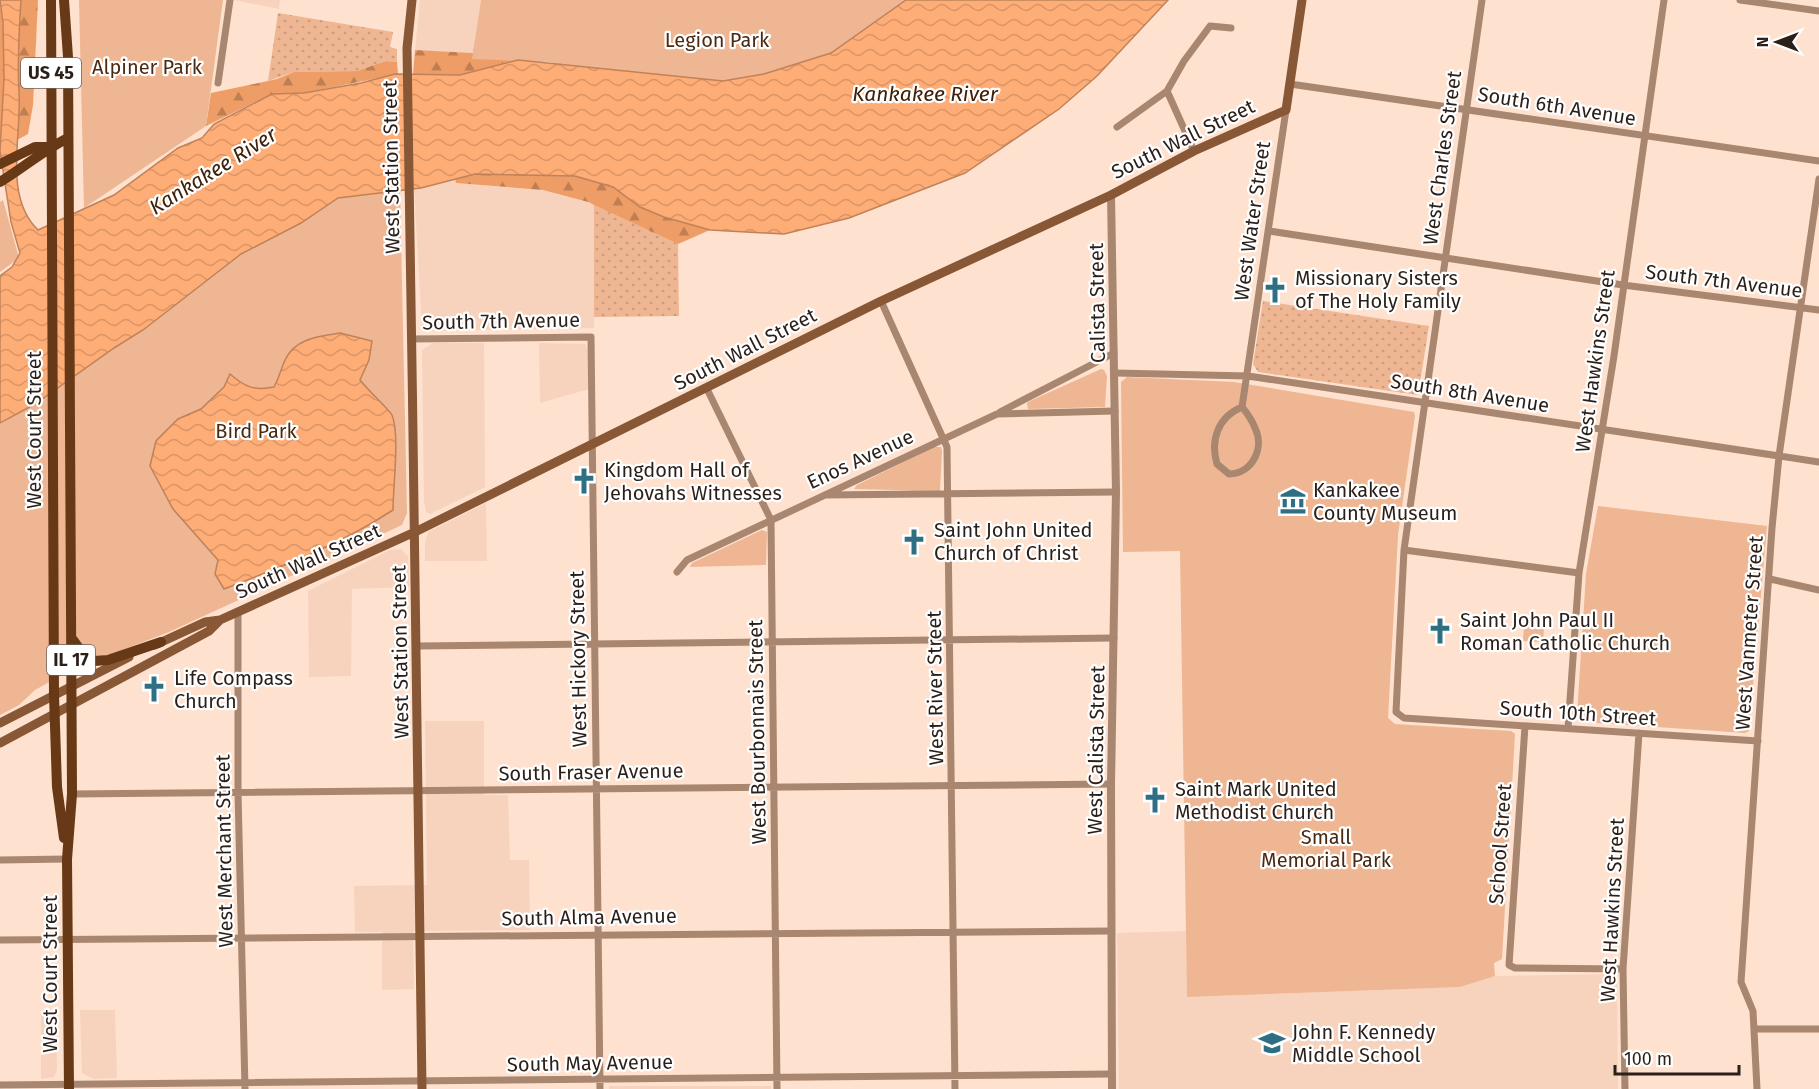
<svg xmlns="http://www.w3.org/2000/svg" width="1819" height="1089" font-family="'Fira Sans',sans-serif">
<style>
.built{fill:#f7d3bd}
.grass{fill:url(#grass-dots)}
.forest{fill:url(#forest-firs)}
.park{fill:#eeb692}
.water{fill:url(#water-waves);stroke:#bf825a;stroke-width:1.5}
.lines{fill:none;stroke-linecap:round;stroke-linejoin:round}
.minor{stroke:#a9866f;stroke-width:7}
.tertiary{stroke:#a9866f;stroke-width:8}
.secondary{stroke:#885735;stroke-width:9}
.primary{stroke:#683916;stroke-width:10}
.labels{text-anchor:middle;stroke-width:4.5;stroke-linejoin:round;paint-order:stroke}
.shield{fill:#fff;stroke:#6a625e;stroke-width:1.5}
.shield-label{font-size:18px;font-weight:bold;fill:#2a1f19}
.park-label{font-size:20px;fill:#4b2a13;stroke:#fff}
.street-label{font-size:20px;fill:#2a1f19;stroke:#fff}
.poi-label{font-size:20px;fill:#2a1f19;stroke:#fff;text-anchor:start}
.water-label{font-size:21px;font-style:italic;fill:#3f2008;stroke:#fff}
</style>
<defs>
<pattern id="grass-dots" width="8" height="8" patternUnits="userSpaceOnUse" patternTransform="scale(1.5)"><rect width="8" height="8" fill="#eeb692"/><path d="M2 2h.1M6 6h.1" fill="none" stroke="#cc9c7d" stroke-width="1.8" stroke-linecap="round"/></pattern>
<pattern id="forest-firs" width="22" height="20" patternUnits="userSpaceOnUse" patternTransform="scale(1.5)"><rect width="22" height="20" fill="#ed9d65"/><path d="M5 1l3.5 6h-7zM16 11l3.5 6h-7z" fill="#c07f52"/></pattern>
<pattern id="water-waves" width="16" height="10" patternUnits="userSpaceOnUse" patternTransform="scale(1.5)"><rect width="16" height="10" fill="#ffad76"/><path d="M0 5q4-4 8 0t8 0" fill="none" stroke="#db9466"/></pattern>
</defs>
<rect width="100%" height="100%" fill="#fee1ce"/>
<path class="built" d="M 234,0 L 280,0 L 279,9 Z
M 420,0 L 481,0 L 473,53 L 415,50 Z
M 455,179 L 456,183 L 543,190 L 594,204 L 594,328 L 430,331 L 422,328 L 414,189 Z
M 433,343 L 484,343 L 485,487 L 430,514 L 426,512 L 424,501 L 422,350 Z
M 539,343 L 585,344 L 588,350 L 589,389 L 540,403 Z
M 486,503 L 487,561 L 425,561 L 425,542 L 428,532 Z
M 401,549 L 408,556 L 409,587 L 352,589 L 351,676 L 309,677 L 308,591 L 390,550 Z
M 425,721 L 484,721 L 484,795 L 508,795 L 510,860 L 529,860 L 530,930 L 413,931 L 414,989 L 382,990 L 382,932 L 355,932 L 354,886 L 427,885 Z
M 1186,931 L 1187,997 L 1460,987 L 1495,976 L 1612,974 L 1617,978 L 1618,1089 L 1119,1089 L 1117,933 Z
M 80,1010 L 115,1010 L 117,1078 L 94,1079 L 82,1073 Z
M 56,1014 L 57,1070 L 54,1077 L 41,1079 L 41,1015 Z
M 609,1086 L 771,1086 L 771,1089 L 609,1089 Z"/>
<path class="grass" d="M 278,13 L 393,32 L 390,47 L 397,49 L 397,62 L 386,61 L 357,71 L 294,72 L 268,81 Z
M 594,204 L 678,244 L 679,316 L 594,317 Z
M 1263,301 L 1429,326 L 1418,395 L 1258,372 L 1253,364 Z"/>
<path class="forest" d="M 21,0 L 38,0 L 33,105 L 28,134 L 17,140 L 19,93 L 16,76 Z
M 0,5 C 9,52 3,102 0,149 Z
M 475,41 L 544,62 L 518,60 L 460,75 L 413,74 L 415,50 L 473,53 Z
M 386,61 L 397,62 L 398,74 L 304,93 L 272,94 L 206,126 L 211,93 L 277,79 L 294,72 L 357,71 Z
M 475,174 L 575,176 L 613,187 L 640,207 L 664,217 L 710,230 L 678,244 L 588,202 L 543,190 L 456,183 L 455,179 Z"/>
<path class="park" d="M 79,0 L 223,0 L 206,126 L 84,208 Z
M 481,0 L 907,0 L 831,53 L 764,74 L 717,82 L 571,67 L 550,62 L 472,59 Z
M 400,190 L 407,513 L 402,525 L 169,632 L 112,654 L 95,657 L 35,690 L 19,705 L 0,715 L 0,423 L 35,404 L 114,348 L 143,330 L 241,254 L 301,223 L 337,198 Z
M 3,200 L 19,258 L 0,272 L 0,202 Z
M 1101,369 L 1104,370 L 1107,376 L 1105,407 L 1028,409 L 1027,403 L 1030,401 Z
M 1127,377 L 1234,382 L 1414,412 L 1415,416 L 1398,535 L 1388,718 L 1395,724 L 1511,731 L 1515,734 L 1502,959 L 1494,963 L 1495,976 L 1460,987 L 1187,997 L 1180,551 L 1123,552 L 1121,382 Z
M 934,447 L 941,447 L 942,451 L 940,491 L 854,489 L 857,485 Z
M 1598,506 L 1767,526 L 1749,731 L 1745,733 L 1583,722 L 1577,715 L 1586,574 Z
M 762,530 L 767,532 L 766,565 L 690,567 L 692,563 Z
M 1524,626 L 1544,628 L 1543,642 L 1523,641 Z"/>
<path class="water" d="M 0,0 L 21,0 C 19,33 17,60 19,92 C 22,136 3,196 38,230 L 114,195 L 178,148 L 202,138 L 214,124 L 272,94 L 304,93 L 361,83 L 395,74 L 460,75 L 518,60 L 723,81 L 764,74 L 831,53 L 906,0 L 1168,0 L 1097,76 L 1059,109 L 965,173 L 849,218 L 784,234 L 710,230 L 664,217 L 640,207 L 613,187 L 575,176 L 475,174 L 421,188 L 338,198 L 301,223 L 241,254 L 143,330 L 114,348 L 35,404 L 0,423 L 0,276 L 12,267 L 20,253 L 11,222 L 0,151 L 4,78 L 3,23 Z
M 340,333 L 372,341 L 369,360 L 360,380 C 366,388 390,411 392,415 C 400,435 393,486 393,510 C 340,545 283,566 224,589 L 215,574 L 218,560 L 173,509 L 150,466 L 156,441 L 178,419 L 201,409 L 224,387 L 230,374 C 245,387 254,391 274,387 C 279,378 281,369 285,360 C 295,338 320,336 340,333 Z"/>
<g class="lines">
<path class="minor" d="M 1482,0 L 1404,550 L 1396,712 L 1404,718 L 1758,741
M 1740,0 L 1819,11
M 218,83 L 230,0
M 1290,84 L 1819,161
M 1167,91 L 1194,151
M 1117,127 L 1167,91 L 1184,61 L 1210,26 L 1231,28
M 1269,231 L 1623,285 L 1819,310
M 881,301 L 947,447 L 955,1089
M 411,339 L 591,337 L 600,1089
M 1115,373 L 1248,376 L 1819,462
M 707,389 L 771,520 L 777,1089
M 1242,407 C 1247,413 1252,420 1255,428 C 1265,448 1252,474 1229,474 L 1217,464 C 1210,440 1218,417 1242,407 L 1286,110
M 1000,412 L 1114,353
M 825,495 L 1116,492
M 1404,550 L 1579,573
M 677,572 L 687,560 L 997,414 L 1115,411
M 1770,579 L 1819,590
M 238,612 L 238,792 L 245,1089
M 418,646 L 1114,638
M 1525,726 L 1509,965 L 1515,968 L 1623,969
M 1568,728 L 1579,573 L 1614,356 L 1664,0
M 72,794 L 1111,784
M 0,860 L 67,859
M 0,940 L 1111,931
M 1756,1029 L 1819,1029
M 0,1085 L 1112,1074
M 1625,1089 L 1623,969 L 1639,733
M 1757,1089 L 1753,1011 L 1741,982 L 1772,528 L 1779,456 L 1819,179"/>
<path class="tertiary" d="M 1111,195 L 1116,492 L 1111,784 L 1112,1089"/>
<path class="secondary" d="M 412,0 L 407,48 C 412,395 419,742 422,1089
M 155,645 L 205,622 L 220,620
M 0,723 L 129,657
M 0,743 L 209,631 L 220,620 L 417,531 L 881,301 L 1111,195 L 1194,151 L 1286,110 L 1302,0"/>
<path class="primary" d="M 51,0 L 54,695 L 57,787 L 64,838
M 64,0 L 68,57 L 72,794 L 67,859 L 69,1089
M 0,164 L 35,147 L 50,147
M 0,182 C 23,168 44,150 68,138
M 73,640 L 86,658 L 94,661 L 108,660 L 161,642"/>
</g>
<defs>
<g id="church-bare" transform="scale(2.07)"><path d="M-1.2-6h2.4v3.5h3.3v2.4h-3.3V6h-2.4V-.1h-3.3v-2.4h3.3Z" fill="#2f6f83" stroke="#fff" stroke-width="2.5" paint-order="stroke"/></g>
<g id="museum-bare" transform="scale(2.07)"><path d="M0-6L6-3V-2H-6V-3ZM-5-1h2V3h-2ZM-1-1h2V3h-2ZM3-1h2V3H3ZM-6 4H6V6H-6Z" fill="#2f6f83" stroke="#fff" stroke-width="2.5" paint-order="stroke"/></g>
<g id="school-bare" transform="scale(2.07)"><path d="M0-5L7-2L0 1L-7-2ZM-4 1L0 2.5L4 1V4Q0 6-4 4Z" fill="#2f6f83" stroke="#fff" stroke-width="2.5" paint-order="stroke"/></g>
</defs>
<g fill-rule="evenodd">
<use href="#church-bare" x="1275" y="290"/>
<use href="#church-bare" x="584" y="481"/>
<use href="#museum-bare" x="1293" y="501"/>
<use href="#church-bare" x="914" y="542"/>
<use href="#church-bare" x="1440" y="631"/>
<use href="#church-bare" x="154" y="689"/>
<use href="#church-bare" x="1155" y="800"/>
<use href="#school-bare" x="1272" y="1043"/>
</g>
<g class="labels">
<g class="shield">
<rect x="21" y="58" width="60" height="30" rx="4.5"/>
<rect x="47" y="645" width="48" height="30" rx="4.5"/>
</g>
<g class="shield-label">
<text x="51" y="79">US 45</text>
<text x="71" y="666">IL 17</text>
</g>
<g class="park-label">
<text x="717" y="47">Legion Park</text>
<text x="147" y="74">Alpiner Park</text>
<text x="256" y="438">Bird Park</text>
<text x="1326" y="844">Small<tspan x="1326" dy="23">Memorial Park</tspan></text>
</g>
<g class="street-label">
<text transform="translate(1557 106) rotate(9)" y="7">South 6th Avenue</text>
<text transform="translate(1183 139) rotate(-26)" y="7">South Wall Street</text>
<text transform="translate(1442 158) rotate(-82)" y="7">West Charles Street</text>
<text transform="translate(391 167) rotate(-91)" y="7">West Station Street</text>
<text transform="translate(1252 221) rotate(-82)" y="7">West Water Street</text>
<text transform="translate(1724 281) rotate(7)" y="7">South 7th Avenue</text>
<text transform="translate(1097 303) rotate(-91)" y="7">Calista Street</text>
<text transform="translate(501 321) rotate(-1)" y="7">South 7th Avenue</text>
<text transform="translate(745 349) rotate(-27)" y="7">South Wall Street</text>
<text transform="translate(1595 361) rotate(-82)" y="7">West Hawkins Street</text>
<text transform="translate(1470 393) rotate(9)" y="7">South 8th Avenue</text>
<text transform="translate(34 430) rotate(-90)" y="7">West Court Street</text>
<text transform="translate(860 459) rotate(-25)" y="7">Enos Avenue</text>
<text transform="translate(308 561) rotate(-24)" y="7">South Wall Street</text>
<text transform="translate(1749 633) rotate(-86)" y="7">West Vanmeter Street</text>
<text transform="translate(400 652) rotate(-91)" y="7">West Station Street</text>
<text transform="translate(578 659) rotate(-91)" y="7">West Hickory Street</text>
<text transform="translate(935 688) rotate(-91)" y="7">West River Street</text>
<text transform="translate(1578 713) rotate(4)" y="7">South 10th Street</text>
<text transform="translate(757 732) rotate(-91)" y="7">West Bourbonnais Street</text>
<text transform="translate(1096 750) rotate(-89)" y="7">West Calista Street</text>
<text transform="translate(591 772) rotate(-1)" y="7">South Fraser Avenue</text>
<text transform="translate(1500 844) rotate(-86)" y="7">School Street</text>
<text transform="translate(224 851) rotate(-91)" y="7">West Merchant Street</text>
<text transform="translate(1612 910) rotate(-87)" y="7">West Hawkins Street</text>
<text transform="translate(589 917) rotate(-1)" y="7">South Alma Avenue</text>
<text transform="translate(50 974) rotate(-90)" y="7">West Court Street</text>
<text transform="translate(590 1063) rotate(-1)" y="7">South May Avenue</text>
</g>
<g class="poi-label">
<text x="1295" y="285">Missionary Sisters<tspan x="1295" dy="23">of The Holy Family</tspan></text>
<text x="604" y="477">Kingdom Hall of<tspan x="604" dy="23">Jehovahs Witnesses</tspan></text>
<text x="1313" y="497">Kankakee<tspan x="1313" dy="23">County Museum</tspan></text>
<text x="934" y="537">Saint John United<tspan x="934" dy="23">Church of Christ</tspan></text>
<text x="1460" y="627">Saint John Paul II<tspan x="1460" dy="23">Roman Catholic Church</tspan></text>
<text x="174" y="685">Life Compass<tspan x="174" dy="23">Church</tspan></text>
<text x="1175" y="796">Saint Mark United<tspan x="1175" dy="23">Methodist Church</tspan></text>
<text x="1292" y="1039">John F. Kennedy<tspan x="1292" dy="23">Middle School</tspan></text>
</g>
<g class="water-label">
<text x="925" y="101">Kankakee River</text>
<text transform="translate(213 171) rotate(-32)" y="7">Kankakee River</text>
</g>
</g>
<g transform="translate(1777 42) rotate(270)" stroke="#ffffff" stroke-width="4.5" paint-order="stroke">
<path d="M0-4.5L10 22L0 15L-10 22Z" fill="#2a1f19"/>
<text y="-9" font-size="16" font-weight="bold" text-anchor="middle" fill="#2a1f19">N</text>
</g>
<path d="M1615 1065v9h124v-9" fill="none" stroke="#2a1f19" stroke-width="3"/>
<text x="1624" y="1065" font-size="18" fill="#2a1f19" stroke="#ffffff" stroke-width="4.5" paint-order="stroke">100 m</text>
</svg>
